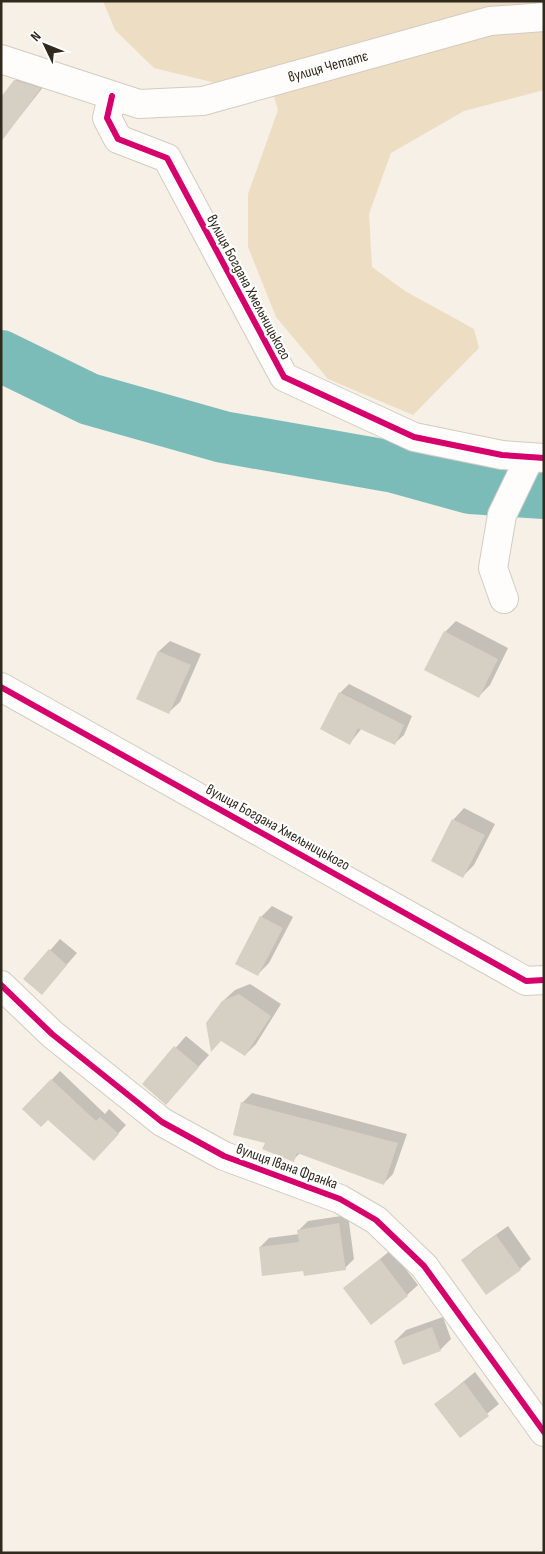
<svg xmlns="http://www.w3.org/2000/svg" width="545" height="1554" font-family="'Sofia Sans Condensed',sans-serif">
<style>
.green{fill:#edddc3}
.shadow{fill:#0003}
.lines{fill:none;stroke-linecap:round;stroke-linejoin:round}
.river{stroke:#7bbcb9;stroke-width:52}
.building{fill:#d5cfc4}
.minor-casing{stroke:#d2ccc1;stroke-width:30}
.minor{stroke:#fefdfb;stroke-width:28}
.cycleway-casing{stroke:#fff;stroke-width:9}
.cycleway{stroke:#d6006c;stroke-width:6}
.labels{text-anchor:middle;stroke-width:4.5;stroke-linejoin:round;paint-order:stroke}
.street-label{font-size:15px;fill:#30291d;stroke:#fff}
</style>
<rect width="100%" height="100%" fill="#f6f0e6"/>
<path class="green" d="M 103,1 L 544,1 L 544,90 L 464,111 L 391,153 L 369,214 L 372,267 L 405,291 L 474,329 L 479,348 L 413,415 L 328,379 L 276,317 L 248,247 L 248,194 L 278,110 L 268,77 L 216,83 L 154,68 L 115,30 Z"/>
<path class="shadow" d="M 26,69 L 51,77 L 11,128 L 15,81 Z
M 456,621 L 508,648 L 490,685 L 479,696 L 445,632 Z
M 170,641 L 201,654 L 180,702 L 169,712 L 159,651 Z
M 349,684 L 412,716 L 404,735 L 395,743 L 362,728 L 350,743 L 340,693 Z
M 464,808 L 495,824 L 474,865 L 463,876 L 432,860 L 454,819 Z
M 272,906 L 293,917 L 269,963 L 258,974 L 261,917 Z
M 60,939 L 77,953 L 42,993 L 25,979 Z
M 250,984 L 281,1004 L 256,1044 L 245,1055 L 223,1001 L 235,990 Z
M 186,1036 L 209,1055 L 166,1103 L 144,1084 Z
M 60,1071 L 105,1114 L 109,1109 L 126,1125 L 102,1151 L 48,1118 L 24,1109 Z
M 252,1093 L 407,1134 L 393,1174 L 384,1183 L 300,1153 L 293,1160 L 242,1103 Z
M 348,1215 L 354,1259 L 345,1268 L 304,1270 L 260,1247 L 269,1238 L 299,1234 L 299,1230 L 308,1221 Z
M 508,1226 L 531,1259 L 520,1269 L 463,1260 L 474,1250 Z
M 391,1250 L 418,1285 L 407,1295 L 344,1288 Z
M 443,1317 L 451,1339 L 440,1350 L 395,1341 L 406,1330 Z
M 475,1372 L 499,1404 L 460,1436 L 436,1404 Z"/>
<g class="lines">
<path class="river" d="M 1,356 L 89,399 L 223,437 L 394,467 L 470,488 L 544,493"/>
</g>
<path class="building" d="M 14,80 L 41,88 L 1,142 L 1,97 Z
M 444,631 L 498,659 L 479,698 L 424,670 Z
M 158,651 L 191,665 L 169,714 L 136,699 Z
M 339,692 L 404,725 L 395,745 L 358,728 L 350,745 L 320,729 Z
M 452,819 L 485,835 L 463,878 L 431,861 Z
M 260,916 L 283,928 L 258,976 L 235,964 Z
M 49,949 L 67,965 L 42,995 L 23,979 Z
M 239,994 L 271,1016 L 245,1056 L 221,1041 L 211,1052 L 206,1023 L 222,1001 Z
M 174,1046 L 199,1067 L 166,1105 L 142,1084 Z
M 51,1079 L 96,1121 L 100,1117 L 119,1134 L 94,1161 L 48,1120 L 41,1127 L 22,1109 Z
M 241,1102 L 398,1143 L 384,1185 L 297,1153 L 294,1162 L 262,1149 L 265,1143 L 233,1135 Z
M 339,1223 L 346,1270 L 304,1276 L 303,1271 L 262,1276 L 259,1247 L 299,1242 L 297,1230 Z
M 496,1235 L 521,1270 L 486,1295 L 461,1260 Z
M 380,1259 L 408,1296 L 371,1325 L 343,1288 Z
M 432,1327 L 441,1351 L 403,1365 L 394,1341 Z
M 464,1382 L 489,1416 L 460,1438 L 434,1404 Z"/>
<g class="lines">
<g class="minor-casing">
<g id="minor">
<path id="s1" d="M 1,59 L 139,104 L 203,101 L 490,21 L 544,17"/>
<path d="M 112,96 L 107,118 L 118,139 L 167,158 L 284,377 L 414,437 L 502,455 L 544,458"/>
<path d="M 504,599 L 493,568 L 502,515 L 530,457"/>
<path d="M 1,687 L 526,981 L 544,980"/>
<path d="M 1,985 L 52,1034 L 162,1122 L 224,1156 L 340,1199 L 376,1220 L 424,1266 L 544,1432"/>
</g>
</g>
<use href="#minor" class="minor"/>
<g class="cycleway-casing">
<path id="cycleway" d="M 112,96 L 107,118 L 118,139 L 167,158 L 284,377 L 414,437 L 502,455 L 544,458
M 1,687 L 526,981 L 544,980
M 1,985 L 52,1034 L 162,1122 L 224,1156 L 340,1199 L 376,1220 L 424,1266 L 544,1432"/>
</g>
<use href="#cycleway" class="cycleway"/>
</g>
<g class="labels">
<g class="street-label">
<text dy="5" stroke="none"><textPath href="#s1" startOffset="339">вулиця Четатє</textPath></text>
<text transform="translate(249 287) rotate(62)" y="5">вулиця Богдана Хмельницького</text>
<text transform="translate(278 827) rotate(29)" y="5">вулиця Богдана Хмельницького</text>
<text transform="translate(287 1166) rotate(20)" y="5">вулиця Івана Франка</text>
</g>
</g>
<rect width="545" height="1554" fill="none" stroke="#30291d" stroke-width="5"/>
<g transform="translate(45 45) rotate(313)" stroke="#ffffff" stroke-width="4" paint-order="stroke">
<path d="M0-4L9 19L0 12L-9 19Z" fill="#30291d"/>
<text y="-8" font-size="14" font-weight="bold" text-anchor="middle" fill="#30291d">N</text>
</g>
</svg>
